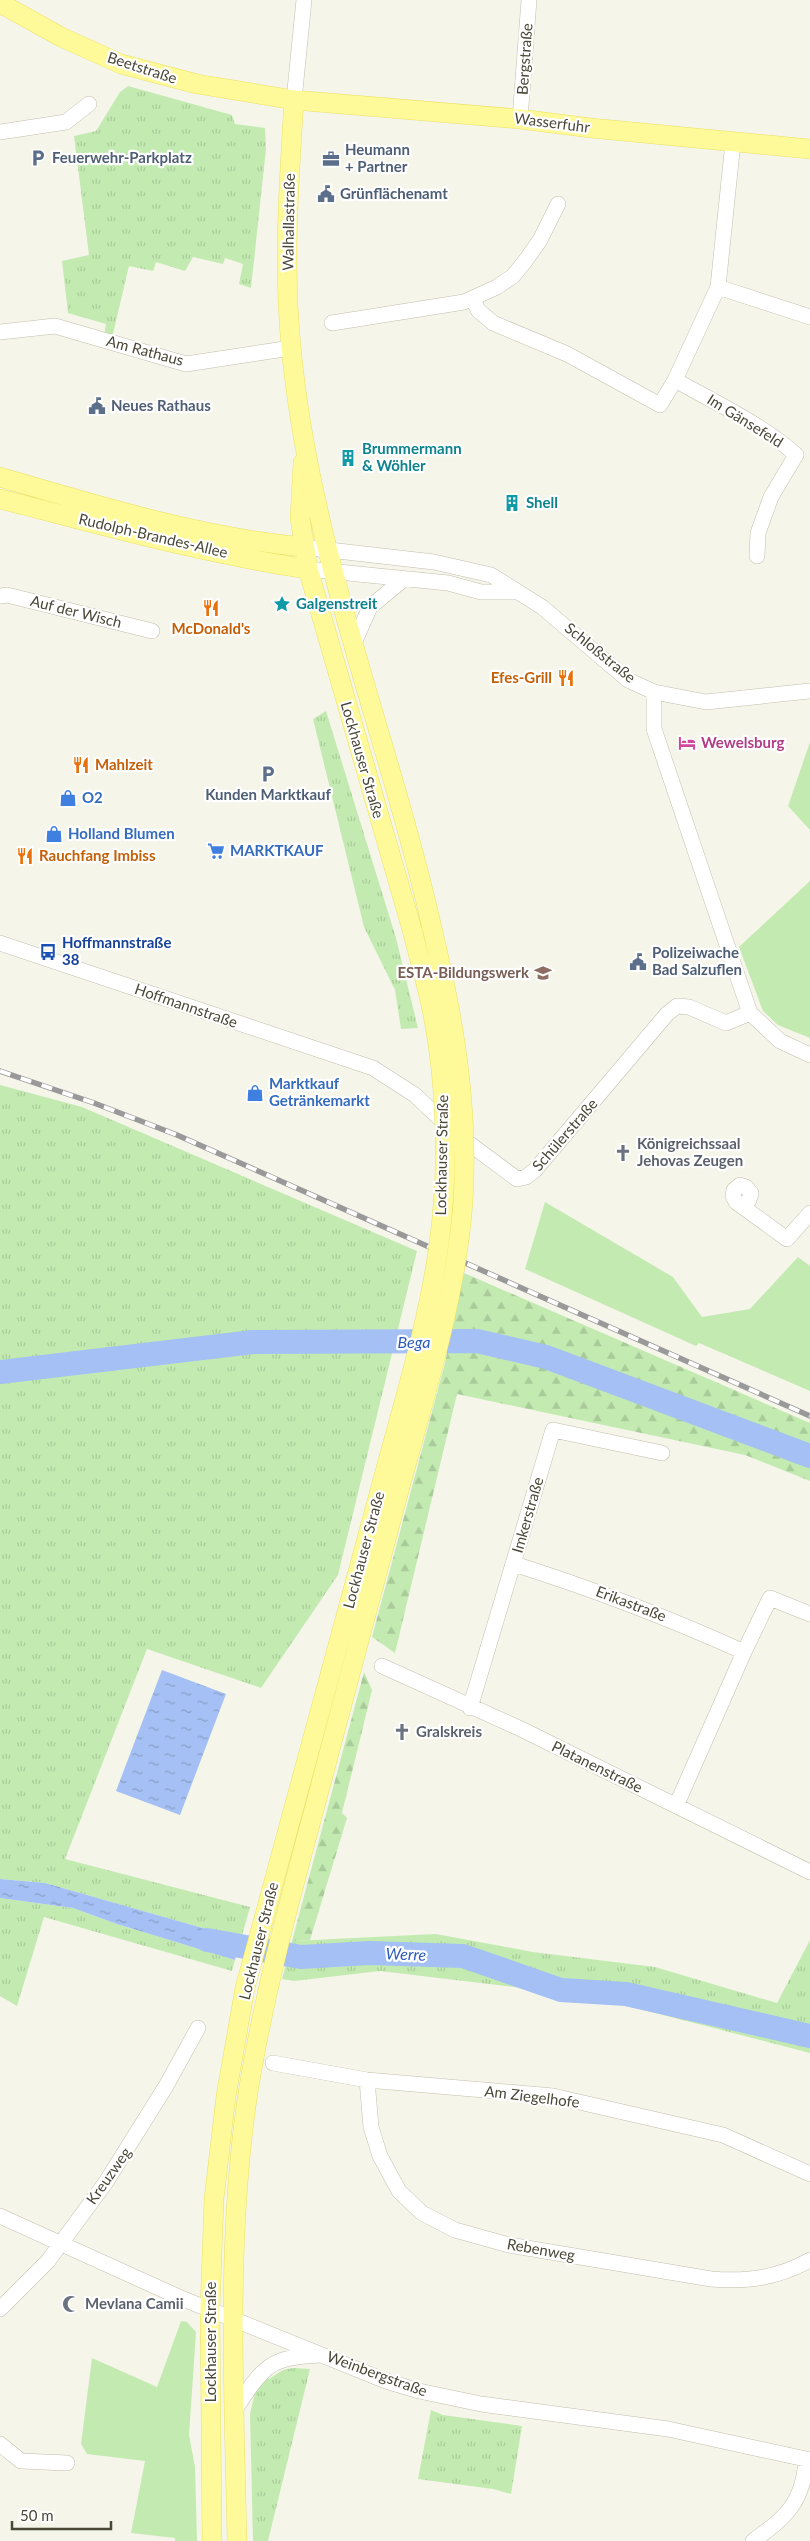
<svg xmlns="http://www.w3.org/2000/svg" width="810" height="2541" font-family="Lato,sans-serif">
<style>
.grass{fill:url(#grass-tufts)}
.forest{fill:url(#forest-firs)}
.green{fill:#c3ebb1}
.water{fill:url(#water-ripples)}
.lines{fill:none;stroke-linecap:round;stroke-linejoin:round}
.river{stroke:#a4c0f4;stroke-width:24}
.minor-casing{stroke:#c2bfac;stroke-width:16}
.major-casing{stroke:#eae164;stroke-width:20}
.minor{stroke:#fff;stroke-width:15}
.major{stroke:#fffa99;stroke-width:19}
.rail-casing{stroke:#999;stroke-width:5.5}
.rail{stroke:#fff;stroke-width:4;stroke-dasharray:11;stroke-linecap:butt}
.major-bridge-casing{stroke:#eae164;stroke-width:20;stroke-linecap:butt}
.major-bridge{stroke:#fffa99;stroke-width:19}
.labels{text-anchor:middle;stroke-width:4.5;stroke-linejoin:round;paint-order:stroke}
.street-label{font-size:15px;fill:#4a4737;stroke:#fff}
.service-label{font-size:15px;font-weight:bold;fill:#4e5e75;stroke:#fff;text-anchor:start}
.culture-label{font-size:15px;font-weight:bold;fill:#0d838f;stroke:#fff;text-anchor:start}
.food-label{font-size:15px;font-weight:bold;fill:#c56008;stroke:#fff;text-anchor:start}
.hotel-label{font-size:15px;font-weight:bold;fill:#b23c85;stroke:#fff;text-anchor:start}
.shop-label{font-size:15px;font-weight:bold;fill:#366cbe;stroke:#fff;text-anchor:start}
.transit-label{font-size:15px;font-weight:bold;fill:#164399;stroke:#fff;text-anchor:start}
.education-label{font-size:15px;font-weight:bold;fill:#785e54;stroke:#fff;text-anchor:end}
.worship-label{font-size:15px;font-weight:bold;fill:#5b616d;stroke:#fff;text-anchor:start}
.water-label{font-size:16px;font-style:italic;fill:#2a5bbc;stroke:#fff}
</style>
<defs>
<pattern id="grass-tufts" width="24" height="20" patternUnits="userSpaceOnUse" patternTransform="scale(1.25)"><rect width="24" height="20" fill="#c3ebb1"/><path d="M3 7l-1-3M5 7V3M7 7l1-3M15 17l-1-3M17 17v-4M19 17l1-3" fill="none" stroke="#a9cb99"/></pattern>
<pattern id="forest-firs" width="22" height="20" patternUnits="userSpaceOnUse" patternTransform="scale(1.25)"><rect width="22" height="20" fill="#c3ebb1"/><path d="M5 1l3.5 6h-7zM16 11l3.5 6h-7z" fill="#a9cb99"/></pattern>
<pattern id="water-ripples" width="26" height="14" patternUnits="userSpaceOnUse" patternTransform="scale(1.25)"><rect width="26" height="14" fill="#a4c0f4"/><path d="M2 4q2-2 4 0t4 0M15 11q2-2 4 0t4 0" fill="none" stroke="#889ec6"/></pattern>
</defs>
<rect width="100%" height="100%" fill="#f5f5ea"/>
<path class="grass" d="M 128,86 L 232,115 L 235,124 L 265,128 L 266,149 L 251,288 L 239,284 L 243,264 L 225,258 L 223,264 L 193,257 L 185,271 L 156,262 L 153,271 L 129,266 L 112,338 L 104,336 L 106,324 L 68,313 L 62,261 L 89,255 L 74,136 L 96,131 L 120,92 Z
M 326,711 L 396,938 L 418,1028 L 401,1029 L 395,990 L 364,927 L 313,719 Z
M 0,1085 L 82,1107 L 417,1251 L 338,1575 L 261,1688 L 147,1649 L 65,1859 L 250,1907 L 241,1939 L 45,1883 L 0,1879 Z
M 0,1898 L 73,1908 L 117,1924 L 235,1960 L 232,1971 L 44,1917 L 17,2006 L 0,1996 Z
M 436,1934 L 533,1952 L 655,1967 L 777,2003 L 810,1940 L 810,2053 L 590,1996 L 380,1971 L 294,1981 L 282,1979 L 292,1941 Z
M 293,2368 L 310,2369 L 268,2541 L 253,2541 L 250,2414 L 255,2393 L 267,2377 L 269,2379 L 283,2370 Z
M 431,2410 L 443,2415 L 522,2426 L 511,2494 L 493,2489 L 418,2479 Z"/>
<path class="forest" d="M 464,1273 L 810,1423 L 810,1481 L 745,1455 L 457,1394 L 395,1653 L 372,1637 L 445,1363 Z
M 364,1672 L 372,1690 L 342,1813 L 347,1818 L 310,1940 L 292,1941 Z"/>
<path class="green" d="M 810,742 L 810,830 L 788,806 Z
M 810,881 L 810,1038 L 778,1025 L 763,1011 L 739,947 Z
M 545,1202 L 673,1277 L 702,1317 L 750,1309 L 798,1257 L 810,1266 L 810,1391 L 699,1343 L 696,1346 L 525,1269 Z
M 181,2321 L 187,2322 L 196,2332 L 189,2435 L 195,2467 L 197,2541 L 175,2541 L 175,2538 L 131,2533 L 145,2461 L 87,2454 L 81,2444 L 92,2358 L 157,2387 Z"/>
<path class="water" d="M 162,1670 L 226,1694 L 180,1815 L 116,1791 Z
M 0,1879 L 45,1883 L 241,1939 L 235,1960 L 117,1924 L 73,1908 L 0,1898 Z"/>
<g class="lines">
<path class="river" d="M 0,1372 L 253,1342 L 477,1341 L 546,1357 L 810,1456
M 207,1940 L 301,1957 L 369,1953 L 463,1956 L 561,1990 L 626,1994 L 810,2036"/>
<g class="minor-casing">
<path id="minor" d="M 294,100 L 304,0
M 520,119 L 529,0
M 0,132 L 66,122 L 89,104
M 718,287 L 810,317
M 473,299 L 478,310 L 493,323 L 567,354 L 660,405 L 675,380 L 718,287 L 733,142
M 332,323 L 464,302 L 497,287 L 513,276 L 526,260 L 540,240 L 558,204
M 0,332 L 55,326 L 186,364 L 291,348
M 675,380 C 711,400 768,428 796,455 L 771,497 L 758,533 L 757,556
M 303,547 L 434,562 L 491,575 L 542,607 L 628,680 L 654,692 L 706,702 L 810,691
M 308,569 L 448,583 L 481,592 L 515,592
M 0,596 L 7,595 L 152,631
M 354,643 L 370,607 L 404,579
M 654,692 L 654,729 L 750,1013 L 780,1041 L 810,1055
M 0,943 L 373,1068 L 415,1095 L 455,1133 L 517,1179 L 526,1177 L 535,1170 L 667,1014 L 677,1006 L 689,1007 L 726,1023 L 750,1013
M 743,1207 L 749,1200 L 751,1193 L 746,1187 L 740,1185 L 734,1190 L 733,1196 L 736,1202 L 787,1239 L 810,1213
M 514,1564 C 593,1589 669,1618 744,1652 L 676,1806
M 744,1652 L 770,1598 L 810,1614
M 382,1666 L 521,1729 L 810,1872
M 470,1708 L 553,1430 L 662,1453
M 273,2063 L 367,2080 L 553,2096 L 723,2135 L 810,2174
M 367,2080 L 371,2127 L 380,2156 L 399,2191 L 422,2213 L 455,2230 L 509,2245 L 711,2279 C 748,2282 777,2278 810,2260
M 0,2216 L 181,2298 L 386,2381 L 419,2391 L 481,2404 L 668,2429 L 810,2460
M 0,2309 L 48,2261 L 106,2182 L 166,2086 L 198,2028
M 235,2410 C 246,2393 260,2368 280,2361 C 292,2356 307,2356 320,2355
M 0,2444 L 21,2461 L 67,2463
M 753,2541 C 786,2517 803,2503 806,2460"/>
</g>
<g class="major-casing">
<path id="major" d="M 0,3 L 61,37 L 121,64 L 197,84 L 294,100 L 520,119 L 591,128 L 810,149
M 294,100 C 289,182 283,264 291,346 C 309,546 388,734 432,928
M 303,463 L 300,518 L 308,569 L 413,933
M 0,477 C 99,506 200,537 303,547
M 0,499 C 102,525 204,554 308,569
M 212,2541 L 210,2309 L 214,2199 L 226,2096 L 245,1988 L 382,1483
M 237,2541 C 234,2394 226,2246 247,2099 C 263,1996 291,1895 318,1795 C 345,1692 373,1589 400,1487"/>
</g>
<use href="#minor" class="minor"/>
<use href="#major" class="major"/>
<g class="rail-casing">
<path id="rail" d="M 0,1071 L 94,1103 L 177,1135 L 810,1416"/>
</g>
<use href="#rail" class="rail"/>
<g class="major-bridge-casing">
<path id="major-bridge" d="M 382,1483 C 403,1404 428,1325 439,1244 C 449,1169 447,1084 432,1010 C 427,984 419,959 413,933
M 400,1487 C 425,1394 456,1299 463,1202 C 469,1107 454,1019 432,928"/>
</g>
<use href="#major-bridge" class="major-bridge"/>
</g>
<defs>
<g id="parking-bare" transform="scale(1.35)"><path d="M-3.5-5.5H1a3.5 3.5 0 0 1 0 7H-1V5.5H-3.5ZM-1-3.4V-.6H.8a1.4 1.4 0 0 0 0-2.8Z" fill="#5c6f8a" stroke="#fff" stroke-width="2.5" paint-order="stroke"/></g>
<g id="office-bare" transform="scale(1.35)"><path d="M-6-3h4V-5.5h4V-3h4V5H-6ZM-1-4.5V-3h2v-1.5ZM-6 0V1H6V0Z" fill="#5c6f8a" stroke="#fff" stroke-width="2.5" paint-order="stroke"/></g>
<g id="civic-bare" transform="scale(1.35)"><path d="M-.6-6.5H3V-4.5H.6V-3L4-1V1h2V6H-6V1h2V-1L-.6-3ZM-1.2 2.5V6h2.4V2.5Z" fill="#5c6f8a" stroke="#fff" stroke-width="2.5" paint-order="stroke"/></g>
<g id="building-bare" transform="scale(1.35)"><path d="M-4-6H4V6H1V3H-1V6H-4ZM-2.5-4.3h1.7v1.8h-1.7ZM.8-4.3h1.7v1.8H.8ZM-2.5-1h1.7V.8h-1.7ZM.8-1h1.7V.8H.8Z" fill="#0f9aa8" stroke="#fff" stroke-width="2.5" paint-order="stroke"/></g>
<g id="sight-bare" transform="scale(1.35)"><path d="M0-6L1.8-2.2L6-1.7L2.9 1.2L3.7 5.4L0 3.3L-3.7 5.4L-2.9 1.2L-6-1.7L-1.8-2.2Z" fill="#0f9aa8" stroke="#fff" stroke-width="2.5" paint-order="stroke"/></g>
<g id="restaurant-bare" transform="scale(1.35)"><path d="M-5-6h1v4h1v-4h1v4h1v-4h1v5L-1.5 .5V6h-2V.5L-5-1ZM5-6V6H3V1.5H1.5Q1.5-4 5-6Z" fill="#e8710a" stroke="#fff" stroke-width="2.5" paint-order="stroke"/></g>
<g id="hotel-bare" transform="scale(1.35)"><path d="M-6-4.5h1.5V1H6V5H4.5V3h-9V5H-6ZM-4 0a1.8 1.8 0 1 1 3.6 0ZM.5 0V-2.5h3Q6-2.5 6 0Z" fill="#d1479c" stroke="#fff" stroke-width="2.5" paint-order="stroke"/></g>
<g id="shop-bare" transform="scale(1.35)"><path d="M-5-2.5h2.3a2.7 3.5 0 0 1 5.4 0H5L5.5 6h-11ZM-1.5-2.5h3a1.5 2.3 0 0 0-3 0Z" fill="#3f7fe0" stroke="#fff" stroke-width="2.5" paint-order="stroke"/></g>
<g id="supermarket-bare" transform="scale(1.35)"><path d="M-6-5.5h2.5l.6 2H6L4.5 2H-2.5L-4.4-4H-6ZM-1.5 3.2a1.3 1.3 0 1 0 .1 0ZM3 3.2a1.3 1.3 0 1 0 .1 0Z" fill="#3f7fe0" stroke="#fff" stroke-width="2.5" paint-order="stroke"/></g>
<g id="bus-bare" transform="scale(1.35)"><path d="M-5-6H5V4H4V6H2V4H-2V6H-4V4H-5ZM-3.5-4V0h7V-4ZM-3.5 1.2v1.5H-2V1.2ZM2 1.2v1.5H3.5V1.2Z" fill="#1a4fb4" stroke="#fff" stroke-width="2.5" paint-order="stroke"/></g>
<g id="school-bare" transform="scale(1.35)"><path d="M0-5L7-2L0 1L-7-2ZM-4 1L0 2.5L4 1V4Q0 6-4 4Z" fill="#8d6e63" stroke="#fff" stroke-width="2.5" paint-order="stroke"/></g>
<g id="church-bare" transform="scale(1.35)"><path d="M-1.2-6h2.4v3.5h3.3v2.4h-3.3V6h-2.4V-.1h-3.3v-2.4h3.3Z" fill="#6b7280" stroke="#fff" stroke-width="2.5" paint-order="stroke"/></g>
<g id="mosque-bare" transform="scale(1.35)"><path d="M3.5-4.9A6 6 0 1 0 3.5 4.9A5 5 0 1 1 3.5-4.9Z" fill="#6b7280" stroke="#fff" stroke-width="2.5" paint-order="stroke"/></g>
</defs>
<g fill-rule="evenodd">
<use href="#parking-bare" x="38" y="158"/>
<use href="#office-bare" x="331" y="159"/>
<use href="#civic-bare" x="326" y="194"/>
<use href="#civic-bare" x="97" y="406"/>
<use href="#building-bare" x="348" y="458"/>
<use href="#building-bare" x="512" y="503"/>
<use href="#sight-bare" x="282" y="604"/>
<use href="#restaurant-bare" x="211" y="608"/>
<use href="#restaurant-bare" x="566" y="678"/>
<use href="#hotel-bare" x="687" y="743"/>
<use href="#restaurant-bare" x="81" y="765"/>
<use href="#parking-bare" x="268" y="774"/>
<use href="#shop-bare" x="68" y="798"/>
<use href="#shop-bare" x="54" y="834"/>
<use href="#supermarket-bare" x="216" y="851"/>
<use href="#restaurant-bare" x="25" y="856"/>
<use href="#bus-bare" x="48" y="952"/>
<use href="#civic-bare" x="638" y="962"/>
<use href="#school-bare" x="543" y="973"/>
<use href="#shop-bare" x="255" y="1093"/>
<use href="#church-bare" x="623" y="1153"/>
<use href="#church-bare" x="402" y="1732"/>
<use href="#mosque-bare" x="71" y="2304"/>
</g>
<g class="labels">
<g class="street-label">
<text transform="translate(525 59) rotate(-86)" y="5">Bergstraße</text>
<text transform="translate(142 68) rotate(18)" y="5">Beetstraße</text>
<text transform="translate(552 123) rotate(7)" y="5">Wasserfuhr</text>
<text transform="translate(289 222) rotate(-89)" y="5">Walhallastraße</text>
<text transform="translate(145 351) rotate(15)" y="5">Am Rathaus</text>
<text transform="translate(745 421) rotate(32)" y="5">Im Gänsefeld</text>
<text transform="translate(153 536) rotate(13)" y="5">Rudolph-Brandes-Allee</text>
<text transform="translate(76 612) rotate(14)" y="5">Auf der Wisch</text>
<text transform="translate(600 653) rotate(39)" y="5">Schloßstraße</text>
<text transform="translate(362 760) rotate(74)" y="5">Lockhauser Straße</text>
<text transform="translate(186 1006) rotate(19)" y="5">Hoffmannstraße</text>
<text transform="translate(565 1135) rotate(-49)" y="5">Schülerstraße</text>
<text transform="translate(442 1155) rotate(-89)" y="5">Lockhauser Straße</text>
<text transform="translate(528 1515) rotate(-74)" y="5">Imkerstraße</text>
<text transform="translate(364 1550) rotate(-75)" y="5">Lockhauser Straße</text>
<text transform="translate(631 1604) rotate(21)" y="5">Erikastraße</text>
<text transform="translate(597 1767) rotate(26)" y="5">Platanenstraße</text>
<text transform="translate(259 1941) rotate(-76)" y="5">Lockhauser Straße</text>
<text transform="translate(532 2097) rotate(7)" y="5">Am Ziegelhofe</text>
<text transform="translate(109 2176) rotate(-55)" y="5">Kreuzweg</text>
<text transform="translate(541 2250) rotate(10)" y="5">Rebenweg</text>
<text transform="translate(211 2342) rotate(-90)" y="5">Lockhauser Straße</text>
<text transform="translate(377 2374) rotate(20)" y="5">Weinbergstraße</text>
</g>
<g class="service-label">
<text x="345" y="155">Heumann<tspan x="345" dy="17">+ Partner</tspan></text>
<text x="52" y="163">Feuerwehr-Parkplatz</text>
<text x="340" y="199">Grünflächenamt</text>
<text x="111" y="411">Neues Rathaus</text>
<text x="268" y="800" text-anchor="middle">Kunden Marktkauf</text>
<text x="652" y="958">Polizeiwache<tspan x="652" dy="17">Bad Salzuflen</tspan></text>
</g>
<g class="culture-label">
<text x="362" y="454">Brummermann<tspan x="362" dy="17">&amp; Wöhler</tspan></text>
<text x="526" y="508">Shell</text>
<text x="296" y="609">Galgenstreit</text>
</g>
<g class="food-label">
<text x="211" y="634" text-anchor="middle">McDonald's</text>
<text x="552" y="683" text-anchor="end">Efes-Grill</text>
<text x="95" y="770">Mahlzeit</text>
<text x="39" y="861">Rauchfang Imbiss</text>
</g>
<g class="hotel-label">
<text x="701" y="748">Wewelsburg</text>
</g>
<g class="shop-label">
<text x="82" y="803">O2</text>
<text x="68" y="839">Holland Blumen</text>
<text x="230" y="856">MARKTKAUF</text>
<text x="269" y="1089">Marktkauf<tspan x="269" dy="17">Getränkemarkt</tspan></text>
</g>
<g class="transit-label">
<text x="62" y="948">Hoffmannstraße<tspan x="62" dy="17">38</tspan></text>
</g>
<g class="education-label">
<text x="529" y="978">ESTA-Bildungswerk</text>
</g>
<g class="worship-label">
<text x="637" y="1149">Königreichssaal<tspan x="637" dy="17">Jehovas Zeugen</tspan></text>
<text x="416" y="1737">Gralskreis</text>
<text x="85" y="2309">Mevlana Camii</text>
</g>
<g class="water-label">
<text x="414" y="1348">Bega</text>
<text transform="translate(406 1954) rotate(2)" y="6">Werre</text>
</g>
</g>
<path d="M12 2521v8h99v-8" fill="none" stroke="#4a4737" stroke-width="2.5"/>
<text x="20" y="2521" font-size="15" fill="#4a4737" stroke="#ffffff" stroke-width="4" paint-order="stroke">50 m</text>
</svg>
